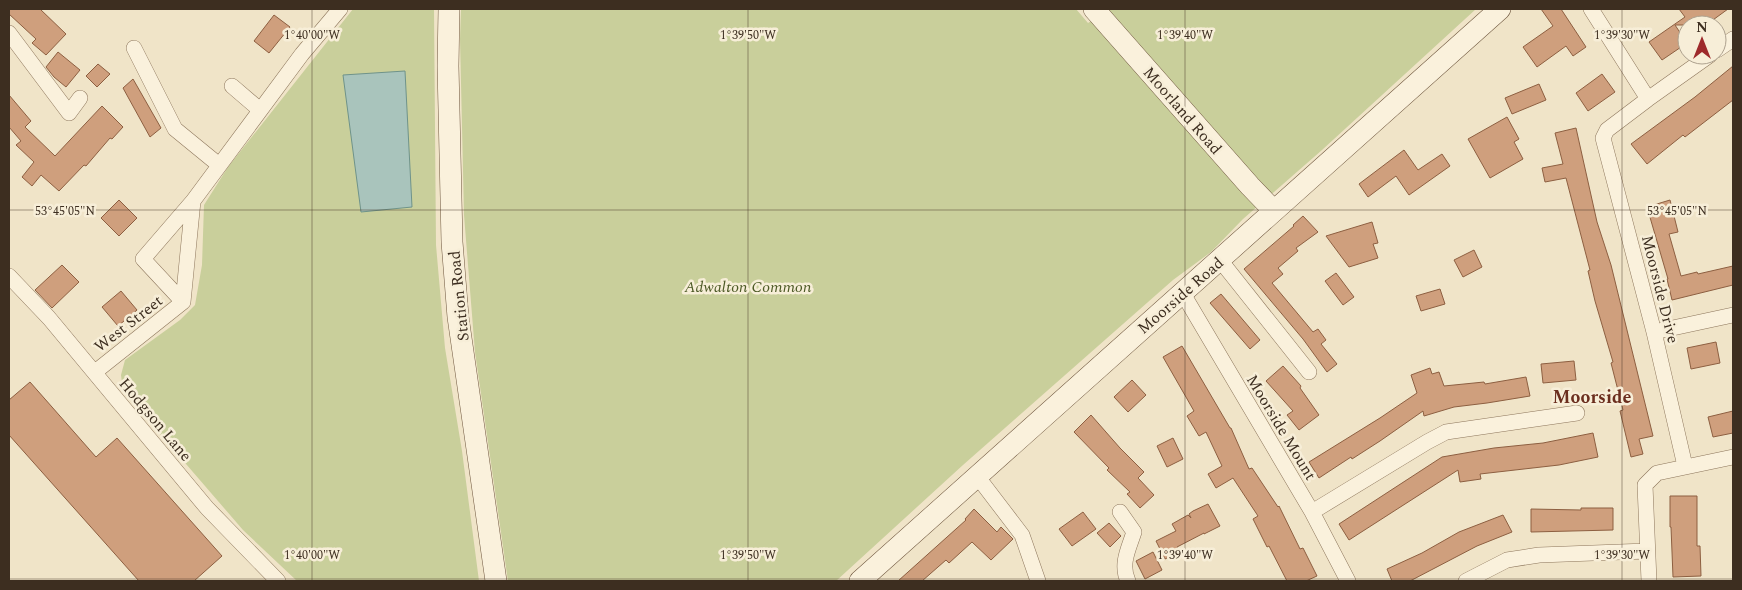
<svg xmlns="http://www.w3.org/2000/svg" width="1742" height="590" font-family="Spectral,serif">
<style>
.green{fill:#c9cf9b}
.water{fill:#a9c4bc;stroke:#6f938a}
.building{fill:#cf9f7d;stroke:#8d5f41}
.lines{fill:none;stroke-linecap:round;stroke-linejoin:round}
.street-casing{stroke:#8d765c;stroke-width:16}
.secondary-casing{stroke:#6f573f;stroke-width:22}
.street{stroke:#faf1dc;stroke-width:15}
.secondary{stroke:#faf1dc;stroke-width:21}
.ticks{fill:none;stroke:#3d2e20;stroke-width:1;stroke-opacity:0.45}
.labels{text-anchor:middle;stroke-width:5;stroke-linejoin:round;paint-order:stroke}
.street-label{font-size:16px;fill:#3d2e20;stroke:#f7eed8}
.park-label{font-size:16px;font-style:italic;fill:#4d5a26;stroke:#f7eed8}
.neighbourhood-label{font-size:18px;font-weight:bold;fill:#6b2e1e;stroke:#f7eed8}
.ticks-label{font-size:12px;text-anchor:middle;fill:#3d2e20;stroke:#f7eed8;stroke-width:5;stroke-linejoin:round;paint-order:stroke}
</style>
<rect width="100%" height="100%" fill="#f0e4c8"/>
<path class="green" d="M 353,9 L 434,9 L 436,245 L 445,348 L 462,451 L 479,581 L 297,581 L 243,530 L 123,391 L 121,375 L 125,360 L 180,320 L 195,305 L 202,265 L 204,205 L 228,167 Z
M 461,9 L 1076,9 L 1088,23 L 1111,9 L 1476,9 L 1322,150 L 1243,219 L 1211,252 L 1173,280 L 963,465 L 836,581 L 508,581 L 475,352 L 464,215 L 460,39 Z"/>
<path class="water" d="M 405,71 L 412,207 L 361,212 L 343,75 Z"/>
<path class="building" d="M 9,9 L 40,9 L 66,34 L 46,55 L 32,43 L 36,39 L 9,14 Z
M 1541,9 L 1561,9 L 1586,47 L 1573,56 L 1566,46 L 1537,67 L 1523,47 L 1553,26 Z
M 1679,9 L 1728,9 L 1706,25 L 1675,25 L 1687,43 L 1662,60 L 1649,42 L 1685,17 Z
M 274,15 L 290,27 L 269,53 L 254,41 Z
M 58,52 L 80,70 L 66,87 L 54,77 L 46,67 Z
M 98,64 L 110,74 L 97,87 L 86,76 Z
M 1733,66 L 1733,100 L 1685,137 L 1683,135 L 1647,164 L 1631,144 L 1695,97 Z
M 1602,74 L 1615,92 L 1588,111 L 1576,93 Z
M 133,79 L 161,128 L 150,137 L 123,88 Z
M 1539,84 L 1546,100 L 1512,114 L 1505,98 Z
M 9,95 L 31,121 L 25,127 L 55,156 L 102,106 L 123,127 L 112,139 L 110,138 L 86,166 L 84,165 L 59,191 L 41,175 L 32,186 L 22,177 L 34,162 L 16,145 L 21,141 L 9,127 Z
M 1507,117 L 1519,139 L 1514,142 L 1523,159 L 1490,178 L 1468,139 Z
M 1576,128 L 1597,222 L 1611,265 L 1653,436 L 1639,439 L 1643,454 L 1631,457 L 1620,411 L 1623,410 L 1611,363 L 1613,362 L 1595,301 L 1588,271 L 1590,270 L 1566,178 L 1545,182 L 1542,168 L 1563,164 L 1555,133 Z
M 1404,150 L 1418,170 L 1442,154 L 1450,166 L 1409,195 L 1396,176 L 1368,197 L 1359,184 Z
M 119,200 L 137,218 L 119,236 L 101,218 Z
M 1670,200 L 1678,232 L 1669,234 L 1681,276 L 1697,272 L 1698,274 L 1733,266 L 1733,285 L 1672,300 L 1667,279 L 1668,279 L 1647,207 Z
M 1303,216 L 1318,232 L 1296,248 L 1298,251 L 1278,268 L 1283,274 L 1272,283 L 1313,332 L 1318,329 L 1326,340 L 1321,344 L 1337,364 L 1327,372 L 1303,339 L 1244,269 L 1294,226 L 1293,225 Z
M 1372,222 L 1378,243 L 1373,244 L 1378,258 L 1349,267 L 1326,236 Z
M 1474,250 L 1482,267 L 1463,277 L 1454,260 Z
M 62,265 L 79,282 L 52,308 L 35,290 Z
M 1336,273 L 1354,297 L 1343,305 L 1325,281 Z
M 1440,289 L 1445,304 L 1421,311 L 1416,296 Z
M 121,291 L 137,310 L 118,326 L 102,307 Z
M 1221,294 L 1260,340 L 1250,349 L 1210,303 Z
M 1716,342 L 1720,363 L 1691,369 L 1687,348 Z
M 1182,346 L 1230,428 L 1231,428 L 1249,469 L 1252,468 L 1278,507 L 1279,506 L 1300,549 L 1303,548 L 1317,576 L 1306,581 L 1287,581 L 1269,546 L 1267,547 L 1253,519 L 1258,516 L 1233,478 L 1216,488 L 1208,474 L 1222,466 L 1206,432 L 1199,436 L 1187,416 L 1194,411 L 1163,357 Z
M 1574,361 L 1576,380 L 1543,383 L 1541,364 Z
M 1283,366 L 1301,386 L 1300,388 L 1319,415 L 1299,430 L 1287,415 L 1293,411 L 1266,381 Z
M 1430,368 L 1432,374 L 1439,372 L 1444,386 L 1484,382 L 1485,384 L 1526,377 L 1530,396 L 1487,403 L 1454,407 L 1424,416 L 1423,411 L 1380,441 L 1352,459 L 1351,457 L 1319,478 L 1309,462 L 1380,418 L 1417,393 L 1411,375 Z
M 1132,380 L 1146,395 L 1128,412 L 1114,397 Z
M 30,382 L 96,457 L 117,438 L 222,556 L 194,581 L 139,581 L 9,435 L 9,400 Z
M 1733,411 L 1733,433 L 1713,437 L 1708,417 Z
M 1091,415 L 1120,448 L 1144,472 L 1138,478 L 1154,495 L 1140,508 L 1127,494 L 1130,492 L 1107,470 L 1109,468 L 1074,432 Z
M 1593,433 L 1598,457 L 1559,465 L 1480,474 L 1481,479 L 1460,482 L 1458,470 L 1349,540 L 1339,524 L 1442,457 L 1494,448 L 1543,443 Z
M 1173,438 L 1183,459 L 1167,467 L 1157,446 Z
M 1670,496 L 1697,496 L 1697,546 L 1700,546 L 1701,576 L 1673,577 L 1671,527 L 1670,527 Z
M 1208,504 L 1220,526 L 1204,534 L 1204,533 L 1177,547 L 1179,552 L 1165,559 L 1156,541 L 1176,531 L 1172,524 L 1188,515 L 1191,518 L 1189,514 L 1193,511 Z
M 1581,508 L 1613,508 L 1613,530 L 1531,532 L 1531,509 L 1581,510 Z
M 974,509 L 997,532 L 1001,527 L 1013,539 L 991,560 L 972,542 L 949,563 L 946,560 L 922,581 L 898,581 L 966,520 L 965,519 Z
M 1083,512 L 1096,529 L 1072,546 L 1059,529 Z
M 1503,515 L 1512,532 L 1477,546 L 1410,581 L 1392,581 L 1387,569 L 1422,553 L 1459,532 Z
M 1109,523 L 1121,536 L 1110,547 L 1097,533 Z
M 1153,552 L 1162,570 L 1145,579 L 1136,561 Z"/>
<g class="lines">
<g class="street-casing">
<path id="street" d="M 1591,9 L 1648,99
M 9,33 L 69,113 L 80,98
M 134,48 L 175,129 L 219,165
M 1717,50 L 1733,39
M 232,86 L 260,110
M 1220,260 L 1309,372
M 9,276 L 49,318 L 207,508 L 278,581
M 1182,292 L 1312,512 L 1348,581
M 183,302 L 143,259 L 193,201
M 1654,332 L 1733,315
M 95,372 L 183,302 L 193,201 L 302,54 L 340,9
M 1685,466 L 1654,332 L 1603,138 L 1607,130 L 1648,99 L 1710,55
M 977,476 L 1022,535 L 1038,581
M 1120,512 L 1134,532 C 1129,548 1120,564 1128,581
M 1312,512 L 1427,442 L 1446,432 L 1577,413
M 1466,581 L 1507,560 L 1539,555 L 1647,551
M 1649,581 L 1645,485 L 1657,473 L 1733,457"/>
</g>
<g class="secondary-casing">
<path id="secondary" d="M 449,9 L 448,66 L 452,242 L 458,317 L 496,581
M 1094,9 L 1250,186 L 1274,211
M 860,581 L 1500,9"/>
</g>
<use href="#street" class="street"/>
<use href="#secondary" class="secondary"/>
</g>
<path class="ticks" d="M 312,9 L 312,581M 748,9 L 748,581M 1185,9 L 1185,581M 1622,9 L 1622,581M 9,210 L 1733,210M 9,579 L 1733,579"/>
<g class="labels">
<g class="street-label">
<text transform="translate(1183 110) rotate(49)" y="6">Moorland Road</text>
<text transform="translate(1661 289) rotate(76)" y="6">Moorside Drive</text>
<text transform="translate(1180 295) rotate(-41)" y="6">Moorside Road</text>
<text transform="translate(458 296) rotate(-96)" y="6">Station Road</text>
<text transform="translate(128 323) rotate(-38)" y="6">West Street</text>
<text transform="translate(156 419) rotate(50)" y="6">Hodgson Lane</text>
<text transform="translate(1282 427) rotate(59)" y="6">Moorside Mount</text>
</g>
<g class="park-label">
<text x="748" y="292">Adwalton Common</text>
</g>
<g class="neighbourhood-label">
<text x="1592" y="403">Moorside</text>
</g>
</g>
<g class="ticks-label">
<text x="312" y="39">1°40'00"W</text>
<text x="748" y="39">1°39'50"W</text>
<text x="1185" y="39">1°39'40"W</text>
<text x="1622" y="39">1°39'30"W</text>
<text x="65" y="215">53°45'05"N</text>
<text x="1677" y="215">53°45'05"N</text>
<text x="312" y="559">1°40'00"W</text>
<text x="748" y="559">1°39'50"W</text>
<text x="1185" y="559">1°39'40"W</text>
<text x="1622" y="559">1°39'30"W</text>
</g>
<rect width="1742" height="590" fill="none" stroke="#3d2e20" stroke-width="20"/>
<g transform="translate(1702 40)"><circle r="24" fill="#f7eed8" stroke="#ada18e"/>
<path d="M0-4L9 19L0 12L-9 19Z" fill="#9e2a2b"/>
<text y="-8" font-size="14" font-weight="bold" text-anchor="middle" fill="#3d2e20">N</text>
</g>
</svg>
